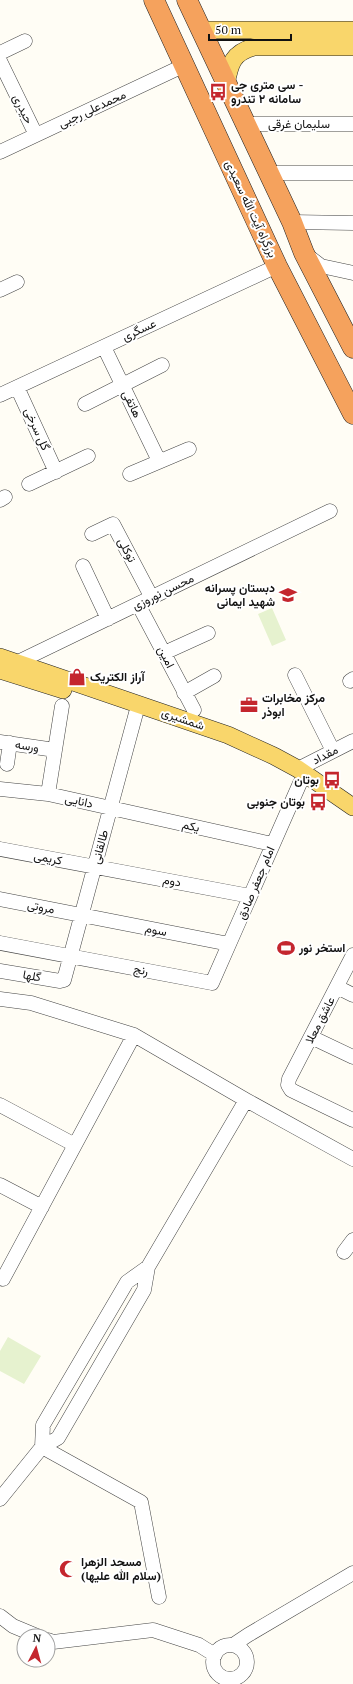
<svg xmlns="http://www.w3.org/2000/svg" width="353" height="1684" font-family="'PT Serif',Vazirmatn,serif">
<style>
.pitch{fill:#e6f2cf}
.lines{fill:none;stroke-linecap:round;stroke-linejoin:round}
.minor-casing{stroke:#444;stroke-width:15}
.major-casing{stroke:#222;stroke-width:18}
.highway-casing{stroke:#222;stroke-width:21}
.minor{stroke:#fff;stroke-width:14}
.major{stroke:#f9d66b;stroke-width:17}
.highway{stroke:#f5a25d;stroke-width:20}
.labels{text-anchor:middle;stroke-width:4;stroke-linejoin:round;paint-order:stroke}
.poi-label{font-size:12px;font-weight:bold;fill:#111;stroke:#fff;text-anchor:start}
.street-label{font-size:12px;fill:#111;stroke:#fff}
</style>
<rect width="100%" height="100%" fill="#fffdf5"/>
<path class="pitch" d="M 272,608 L 286,640 L 272,646 L 258,614 Z
M 8,1337 L 41,1356 L 24,1384 L 0,1371 L 0,1351 Z"/>
<g class="lines">
<g class="minor-casing">
<path id="minor" d="M 0,53 L 25,41
M 0,61 L 36,135
M 245,124 L 353,124
M 0,152 L 185,65
M 268,173 L 353,173
M 292,222 L 353,223
M 308,256 L 321,266 L 353,273
M 0,290 L 17,282
M 104,347 L 159,461
M 17,387 L 56,472
M 0,395 L 277,266
M 85,404 L 162,365
M 130,474 L 189,449
M 29,484 L 88,456
M 0,500 L 5,497
M 92,534 L 113,524 L 152,598
M 83,566 L 108,619
M 138,604 L 194,710
M 164,653 L 208,633
M 18,662 L 330,511
M 295,675 L 333,751
M 350,681 L 353,679
M 184,693 L 214,676
M 0,742 L 55,750
M 7,764 L 10,743
M 298,769 L 353,741
M 0,789 L 48,794 L 272,844
M 48,794 L 62,706
M 0,849 L 250,896
M 0,899 L 229,944
M 0,943 L 212,983 L 300,783
M 353,955 L 289,1079 L 288,1085 L 291,1090 L 353,1120
M 0,971 L 60,981 L 64,980 L 136,713
M 337,987 L 353,995
M 0,999 L 31,1003 L 134,1035 L 246,1100 L 353,1159
M 311,1037 L 353,1057
M 0,1105 L 75,1145
M 0,1185 L 42,1207
M 344,1252 L 353,1240
M 0,1277 L 3,1279 L 134,1035
M 42,1447 L 43,1425 L 127,1282 L 148,1267
M 42,1447 L 141,1502 L 159,1597
M 0,1499 L 42,1447 L 58,1438 L 144,1290 L 148,1267 L 246,1100
M 0,1616 L 13,1626 L 37,1636
M 48,1640 L 53,1642 L 153,1630 L 199,1645 L 215,1655
M 233,1645 L 248,1635 L 353,1573
M213 1662a17 17 0 1 1 34 0a17 17 0 1 1-34 0Z"/>
</g>
<g class="major-casing">
<path id="major" d="M 202,30 L 353,30
M 226,84 C 230,64 232,53 254,47 L 353,47
M 0,657 L 228,735 L 274,756 L 298,769 L 353,807
M 0,670 L 63,690"/>
</g>
<g class="highway-casing">
<path id="highway" d="M 154,0 L 277,266 L 353,414
M 187,0 L 292,222 L 304,253 L 353,348"/>
</g>
<use href="#minor" class="minor"/>
<use href="#major" class="major"/>
<use href="#highway" class="highway"/>
</g>
<defs>
<g id="bus-bare" transform="scale(1.38)"><path d="M-5-6H5V4H4V6H2V4H-2V6H-4V4H-5ZM-3.5-4V0h7V-4ZM-3.5 1.2v1.5H-2V1.2ZM2 1.2v1.5H3.5V1.2Z" fill="#c4262e" stroke="#fff" stroke-width="2.5" paint-order="stroke"/></g>
<g id="school-bare" transform="scale(1.38)"><path d="M0-5L7-2L0 1L-7-2ZM-4 1L0 2.5L4 1V4Q0 6-4 4Z" fill="#c4262e" stroke="#fff" stroke-width="2.5" paint-order="stroke"/></g>
<g id="shop-bare" transform="scale(1.38)"><path d="M-5-2.5h2.3a2.7 3.5 0 0 1 5.4 0H5L5.5 6h-11ZM-1.5-2.5h3a1.5 2.3 0 0 0-3 0Z" fill="#c4262e" stroke="#fff" stroke-width="2.5" paint-order="stroke"/></g>
<g id="office-bare" transform="scale(1.38)"><path d="M-6-3h4V-5.5h4V-3h4V5H-6ZM-1-4.5V-3h2v-1.5ZM-6 0V1H6V0Z" fill="#c4262e" stroke="#fff" stroke-width="2.5" paint-order="stroke"/></g>
<g id="stadium-bare" transform="scale(1.38)"><path d="M0-5a6.5 5 0 1 0 0 10a6.5 5 0 1 0 0-10ZM-3.5-1.8h7v3.6h-7Z" fill="#c4262e" stroke="#fff" stroke-width="2.5" paint-order="stroke"/></g>
<g id="mosque-bare" transform="scale(1.38)"><path d="M3.5-4.9A6 6 0 1 0 3.5 4.9A5 5 0 1 1 3.5-4.9Z" fill="#c4262e" stroke="#fff" stroke-width="2.5" paint-order="stroke"/></g>
</defs>
<g fill-rule="evenodd">
<use href="#bus-bare" x="218" y="92"/>
<use href="#school-bare" x="288" y="595"/>
<use href="#shop-bare" x="77" y="677"/>
<use href="#office-bare" x="249" y="705"/>
<use href="#bus-bare" x="332" y="780"/>
<use href="#bus-bare" x="318" y="802"/>
<use href="#stadium-bare" x="286" y="948"/>
<use href="#mosque-bare" x="68" y="1569"/>
</g>
<g class="labels">
<g class="poi-label">
<text x="231" y="89">سی متری جی -<tspan x="231" dy="14">سامانه ۲ تندرو</tspan></text>
<text x="275" y="592" text-anchor="end">دبستان پسرانه<tspan x="275" dy="14">شهید ایمانی</tspan></text>
<text x="90" y="681">آراز الکتریک</text>
<text x="262" y="702">مرکز مخابرات<tspan x="262" dy="14">ابوذر</tspan></text>
<text x="319" y="784" text-anchor="end">بوتان</text>
<text x="305" y="806" text-anchor="end">بوتان جنوبی</text>
<text x="299" y="952">استخر نور</text>
<text x="81" y="1566">مسجد الزهرا<tspan x="81" dy="14">(سلام الله علیها)</tspan></text>
</g>
<g class="street-label">
<text transform="translate(23 109) rotate(64)" y="4">حیدری</text>
<text transform="translate(92 109) rotate(-25)" y="4">محمدعلی رجبی</text>
<text x="299" y="128">سلیمان غرقی</text>
<text transform="translate(251 209) rotate(65)" y="4">بزرگراه آیت الله سعیدی</text>
<text transform="translate(139 330) rotate(-25)" y="4">عسگری</text>
<text transform="translate(132 404) rotate(64)" y="4">هاتفی</text>
<text transform="translate(37 429) rotate(66)" y="4">گل سرخی</text>
<text transform="translate(127 550) rotate(62)" y="4">توکلی</text>
<text transform="translate(163 592) rotate(-26)" y="4">محسن نوروزی</text>
<text transform="translate(166 657) rotate(63)" y="4">امین</text>
<text transform="translate(183 719) rotate(19)" y="4">شمشیری</text>
<text transform="translate(27 746) rotate(9)" y="4">ورسه</text>
<text transform="translate(325 755) rotate(-27)" y="4">مقداد</text>
<text transform="translate(79 801) rotate(12)" y="4">دانایی</text>
<text transform="translate(191 826) rotate(12)" y="4">یکم</text>
<text transform="translate(100 847) rotate(-75)" y="4">طالقانی</text>
<text transform="translate(48 858) rotate(11)" y="4">کریمی</text>
<text transform="translate(172 881) rotate(11)" y="4">دوم</text>
<text transform="translate(256 883) rotate(-67)" y="4">امام جعفر صادق</text>
<text transform="translate(41 907) rotate(11)" y="4">مروتی</text>
<text transform="translate(156 930) rotate(11)" y="4">سوم</text>
<text transform="translate(141 970) rotate(11)" y="4">رنج</text>
<text transform="translate(32 976) rotate(10)" y="4">گلها</text>
<text transform="translate(320 1020) rotate(-63)" y="4">عاشق معلا</text>
</g>
</g>
<g transform="translate(36 1648) rotate(6)"><circle r="19" fill="#ffffff" stroke="#a0a0a0"/>
<path d="M0-3L7 15L0 10L-7 15Z" fill="#c4262e"/>
<text y="-6" font-size="11" font-weight="bold" text-anchor="middle" fill="#111111">N</text>
</g>
<path d="M209 34v6h82v-6" fill="none" stroke="#111111" stroke-width="2"/>
<text x="215" y="34" font-size="12" fill="#111111" stroke="#ffffff" stroke-width="3" paint-order="stroke">50 m</text>
</svg>
